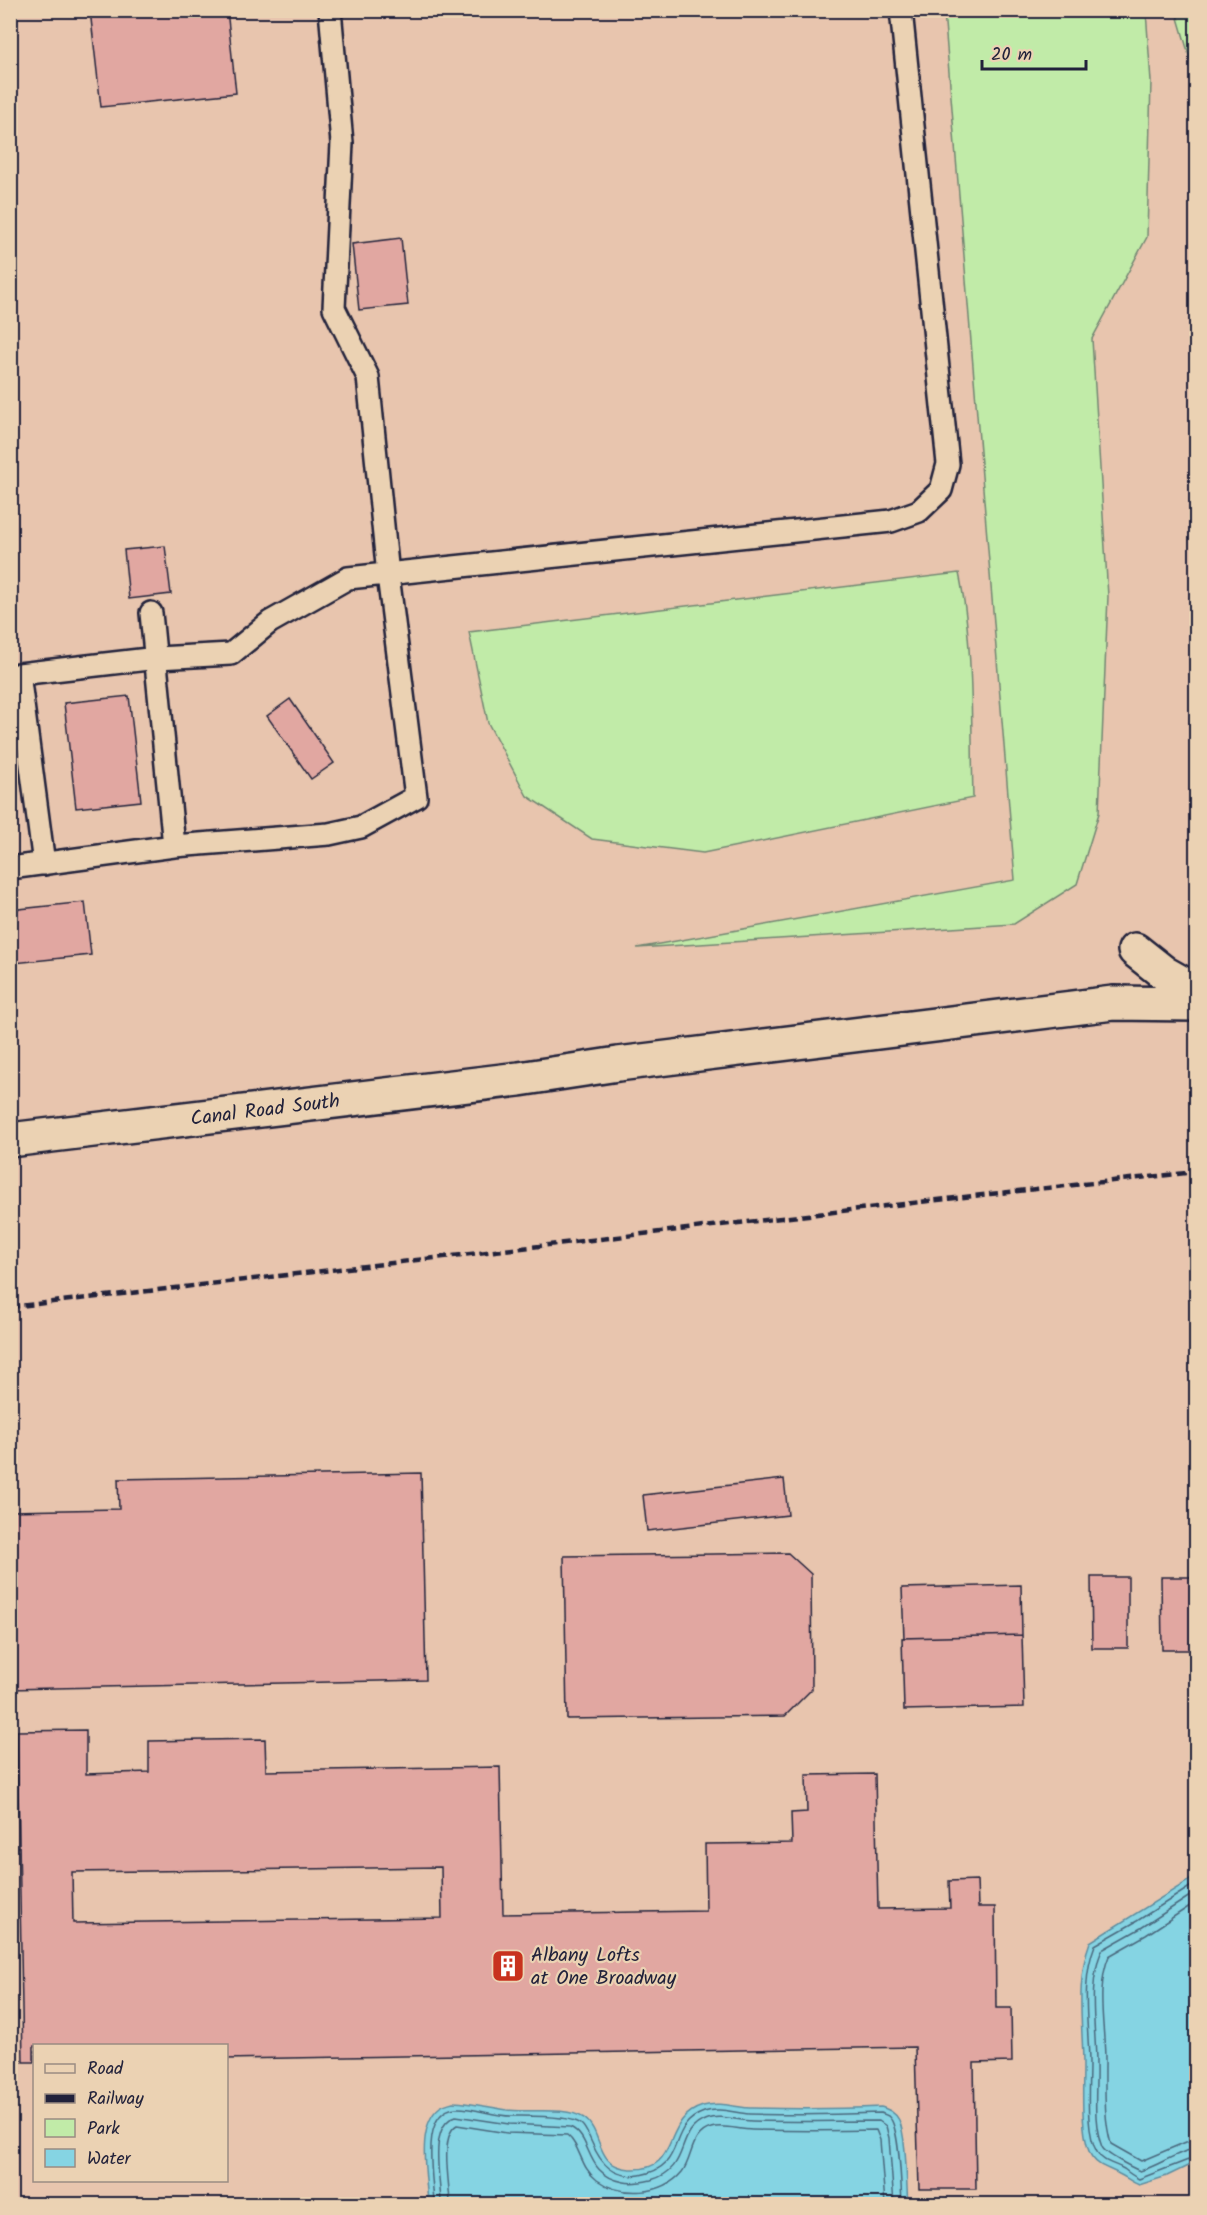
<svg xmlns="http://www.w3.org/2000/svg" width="1207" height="2215" font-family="Kalam,sans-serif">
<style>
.green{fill:#c1eba8;stroke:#728672;stroke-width:1.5}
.water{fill:#85d4e3;stroke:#5d8da0;stroke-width:1.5}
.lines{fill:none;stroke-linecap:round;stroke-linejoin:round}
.shore{stroke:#4a697e;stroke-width:1.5}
.building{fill:#e1a7a1;stroke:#22223b;stroke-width:1.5;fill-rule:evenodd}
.lane-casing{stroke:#22223b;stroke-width:26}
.street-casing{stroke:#22223b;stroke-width:38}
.lane{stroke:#ebd2b3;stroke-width:21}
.street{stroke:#ebd2b3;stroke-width:33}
.rail{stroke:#22223b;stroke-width:4.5;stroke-dasharray:9 4.5;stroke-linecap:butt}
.labels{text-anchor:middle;stroke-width:4.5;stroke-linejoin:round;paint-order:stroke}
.street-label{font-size:20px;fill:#22223b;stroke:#ebd2b3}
.poi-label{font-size:20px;fill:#22223b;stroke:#ebd2b3;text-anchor:start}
</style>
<rect width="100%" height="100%" fill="#e8c5ae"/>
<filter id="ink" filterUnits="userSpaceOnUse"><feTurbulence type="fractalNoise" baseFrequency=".0167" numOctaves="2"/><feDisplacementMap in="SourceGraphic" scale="12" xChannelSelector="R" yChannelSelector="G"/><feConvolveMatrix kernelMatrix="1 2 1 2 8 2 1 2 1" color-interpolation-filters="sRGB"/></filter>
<g filter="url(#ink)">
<path class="green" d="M 944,11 L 1146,11 L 1151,81 L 1147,237 L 1092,339 L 1108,596 L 1099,813 L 1077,884 L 1014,924 L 637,948 L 1015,880 Z
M 1176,11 L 1196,11 L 1196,79 Z
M 959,573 C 974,643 971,726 973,798 L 703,853 L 592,839 L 527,796 L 488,723 L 469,632 Z"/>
<path class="water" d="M 1196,1876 L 1196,2162 L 1167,2176 L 1139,2185 C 1131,2182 1126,2177 1119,2174 C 1109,2168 1099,2167 1092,2157 C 1080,2139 1083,2088 1083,2066 C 1083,2024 1075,1982 1090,1942 Z
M 453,2102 C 472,2103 489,2107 507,2110 C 529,2113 565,2106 584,2118 C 604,2132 594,2167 630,2169 C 682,2172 660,2119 703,2106 C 720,2101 737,2108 753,2108 C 796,2109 839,2109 881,2107 C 889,2110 895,2112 899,2120 C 907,2139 906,2183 908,2204 L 428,2204 C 427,2177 415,2126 440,2107 C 443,2105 449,2103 453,2102 Z"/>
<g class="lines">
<path class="shore" d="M 1196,1883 L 1137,1921 L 1095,1945 C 1080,1983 1089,2026 1089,2065 C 1089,2087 1085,2133 1097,2152 C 1103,2163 1114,2163 1124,2169 C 1129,2173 1133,2176 1139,2179 L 1196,2157
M 1196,1892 L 1141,1928 L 1102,1950 C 1087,1985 1096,2028 1096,2064 C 1097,2090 1092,2121 1102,2147 C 1105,2154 1133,2168 1140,2171 C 1159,2166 1179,2150 1196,2149
M 1196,1902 L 1146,1935 L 1109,1956 C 1095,1990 1106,2031 1105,2066 C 1105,2092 1104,2119 1111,2144 L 1141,2161 L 1186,2142 L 1196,2140
M 434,2204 C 434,2181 418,2111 456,2108 C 475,2107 494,2117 514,2116 C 529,2116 570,2115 581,2124 C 586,2128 589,2137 592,2143 C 601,2165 615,2179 640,2175 C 688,2167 665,2126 704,2112 C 719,2107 734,2113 749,2114 C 793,2116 837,2114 881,2113 C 883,2114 888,2115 889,2117 C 900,2126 901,2188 902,2204
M 441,2204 C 441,2180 427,2126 456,2116 L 509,2124 L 570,2127 C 594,2138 583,2175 624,2182 C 633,2184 642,2182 651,2180 C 693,2168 673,2131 707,2119 C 720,2114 737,2121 752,2121 C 794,2122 837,2121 879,2121 L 886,2126 L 889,2138 L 894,2204
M 450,2204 C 450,2185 439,2135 457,2125 L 507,2133 L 567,2135 C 581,2146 580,2168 597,2180 C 621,2197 662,2196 682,2172 C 693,2158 690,2134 711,2128 C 723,2124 739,2130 752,2130 C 793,2131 835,2131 876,2130 L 880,2140 L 885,2204"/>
</g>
<path class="building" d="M 90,10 L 227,10 L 236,93 L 101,107 Z
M 401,238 L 408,305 L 359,310 L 352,244 Z
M 165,546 L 171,594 L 129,599 L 124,550 Z
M 129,696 L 141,801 L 76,808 L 64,703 Z
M 290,699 L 334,763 L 311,779 L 267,716 Z
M 85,902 L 91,955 L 14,963 L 10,910 Z
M 421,1473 L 426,1680 L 10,1689 L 10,1511 L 119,1509 L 118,1479 Z
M 784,1479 L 788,1515 L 647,1531 L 643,1495 Z
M 788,1553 L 811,1574 L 812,1689 L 785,1716 L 567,1719 L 564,1556 Z
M 1091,1577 L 1128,1577 L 1128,1648 L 1092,1648 Z
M 1161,1577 L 1196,1577 L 1196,1650 L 1162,1650 Z
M 1021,1585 L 1022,1635 L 904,1638 L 902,1588 Z
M 1022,1635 L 1024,1707 L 904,1710 L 902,1638 Z
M 86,1730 L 86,1774 L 149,1772 L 149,1741 L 265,1739 L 266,1771 L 500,1767 L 503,1914 L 706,1911 L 705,1844 L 792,1843 L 791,1813 L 807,1812 L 806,1775 L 875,1774 L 878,1909 L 950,1908 L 949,1881 L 977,1880 L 978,1907 L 995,1907 L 996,2008 L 1011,2008 L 1012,2062 L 974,2063 L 976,2189 L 919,2189 L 915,2047 L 226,2059 L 226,2046 L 34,2046 L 34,2062 L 23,2062 L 17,1731 ZM 441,1867 L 442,1918 L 73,1923 L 72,1872 Z"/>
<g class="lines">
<g class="lane-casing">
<path id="lane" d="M 151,613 L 174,846
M 44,864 L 19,674 L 157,658 L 231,654 L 270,622 L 348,578 L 891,521 L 919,511 L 941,490 L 948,464 L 901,10
M 10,868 L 174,846 L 329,834 L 361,827 L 416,797 L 388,575 L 368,377 L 334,308 L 342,143 L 330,10"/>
</g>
<g class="street-casing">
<path id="street" d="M 1135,950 L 1164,973 L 1196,991
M 10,1140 L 519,1079 L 618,1064 L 1113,1003 L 1196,1004"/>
</g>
<use href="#lane" class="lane"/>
<use href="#street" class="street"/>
<path class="rail" d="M 10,1307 L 990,1194 L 1196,1172"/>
</g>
</g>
<defs>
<g id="building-square" transform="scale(1.725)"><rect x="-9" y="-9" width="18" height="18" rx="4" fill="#c8321e" stroke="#ebd2b3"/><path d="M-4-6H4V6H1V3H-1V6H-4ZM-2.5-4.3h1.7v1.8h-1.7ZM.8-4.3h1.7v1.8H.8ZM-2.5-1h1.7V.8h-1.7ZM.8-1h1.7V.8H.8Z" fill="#fff"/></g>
</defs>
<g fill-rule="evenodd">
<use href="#building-square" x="508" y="1966"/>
</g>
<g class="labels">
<g class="street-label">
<text transform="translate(265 1109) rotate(-7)" y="7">Canal Road South</text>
</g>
<g class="poi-label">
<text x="531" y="1961">Albany Lofts<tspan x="531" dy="23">at One Broadway</tspan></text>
</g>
</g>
<rect width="1207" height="2215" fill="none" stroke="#ebd2b3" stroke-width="36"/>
<rect x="18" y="18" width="1171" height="2179" fill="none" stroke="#22223b" stroke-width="2" filter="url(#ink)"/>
<rect x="33" y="2044" width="195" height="138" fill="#ebd2b3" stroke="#9b8c83" stroke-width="1.5"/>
<rect x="45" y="2064" width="30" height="9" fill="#ebd2b3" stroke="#9b8c83" stroke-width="1.5"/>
<text x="87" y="2074" font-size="18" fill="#22223b">Road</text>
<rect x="45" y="2094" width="30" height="9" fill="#22223b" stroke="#9b8c83" stroke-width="1.5"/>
<text x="87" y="2104" font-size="18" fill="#22223b">Railway</text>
<rect x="45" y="2119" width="30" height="18" fill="#c1eba8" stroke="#9b8c83" stroke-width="1.5"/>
<text x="87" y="2134" font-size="18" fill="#22223b">Park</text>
<rect x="45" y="2149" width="30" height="18" fill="#85d4e3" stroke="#9b8c83" stroke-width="1.5"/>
<text x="87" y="2164" font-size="18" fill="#22223b">Water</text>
<path d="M982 60v9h104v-9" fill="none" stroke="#22223b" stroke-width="3"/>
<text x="991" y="60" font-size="18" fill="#22223b" stroke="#ebd2b3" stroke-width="4.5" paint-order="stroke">20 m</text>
</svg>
